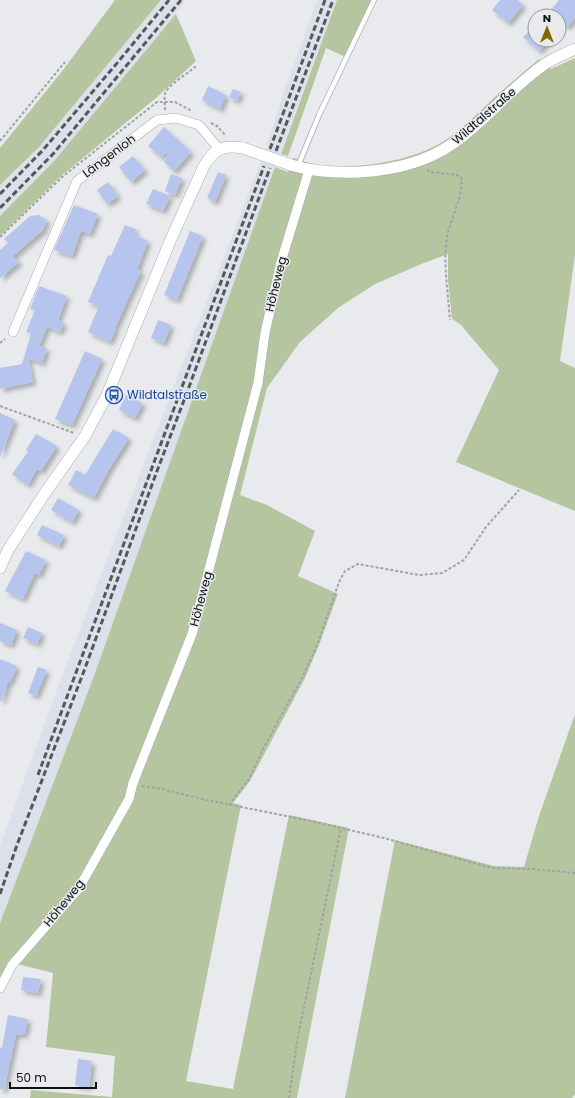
<svg xmlns="http://www.w3.org/2000/svg" width="575" height="1098" font-family="Poppins,sans-serif">
<style>
.built{fill:#dbe0ea}
.green{fill:#b4c5a0}
.building{fill:#b6c5ed;filter:url(#shadow)}
.lines{fill:none;stroke-linecap:round;stroke-linejoin:round}
.service-casing{stroke:#abacaf;stroke-width:6}
.minor-casing{stroke:#abacaf;stroke-width:10}
.tertiary-casing{stroke:#abacaf;stroke-width:12}
.path{stroke:#a1a2a5;stroke-width:2;stroke-dasharray:3 2;stroke-linecap:butt}
.service{stroke:#fff;stroke-width:4.5}
.minor{stroke:#fff;stroke-width:9}
.tertiary{stroke:#fff;stroke-width:11}
.rail{stroke:#565759;stroke-width:3;stroke-dasharray:6 3;stroke-linecap:butt}
.tertiary-bridge-casing{stroke:#abacaf;stroke-width:12;stroke-linecap:butt}
.tertiary-bridge{stroke:#fff;stroke-width:11}
.labels{text-anchor:middle;stroke-width:3;stroke-linejoin:round;paint-order:stroke}
.street-label{font-size:12px;fill:#0f1011;stroke:#e9eaed}
.transit-label{font-size:12px;fill:#164399;stroke:#e9eaed;text-anchor:start}
</style>
<defs>
<filter id="shadow"><feDropShadow dx="3.5" dy="3.5" stdDeviation="2" flood-color="#0004"/></filter>
</defs>
<rect width="100%" height="100%" fill="#e9eaed"/>
<path class="built" d="M 161,0 L 186,0 L 176,14 L 55,160 L 0,216 L 0,185 L 39,147 Z
M 317,0 L 337,0 L 275,167 L 94,676 L 0,923 L 0,846 L 65,668 L 266,148 L 284,91 Z"/>
<path class="green" d="M 115,0 L 161,0 L 39,147 L 0,185 L 0,148 L 63,70 Z
M 337,0 L 375,0 L 348,58 L 326,48 L 288,156 L 281,154 Z
M 176,14 L 196,61 L 156,98 L 61,176 L 0,236 L 0,216 L 55,160 Z
M 575,58 L 575,255 L 560,361 L 575,368 L 575,511 L 456,462 L 499,370 L 461,325 L 452,319 L 448,280 L 448,254 L 424,263 L 375,284 L 338,308 L 300,342 L 267,388 L 240,495 L 267,505 L 315,531 L 298,576 L 338,594 L 319,645 L 305,678 L 250,781 L 233,803 L 241,805 L 186,1081 L 233,1089 L 289,815 L 349,828 L 297,1098 L 30,1098 L 31,1090 L 112,1097 L 115,1056 L 46,1047 L 53,973 L 9,962 L 0,979 L 0,923 L 94,676 L 275,167 L 288,172 L 293,158 C 301,160 309,164 316,165 C 356,170 410,162 444,141 C 463,129 479,112 495,97 C 509,84 524,72 539,59 L 551,69 Z
M 575,714 L 575,1094 L 572,1098 L 345,1098 L 395,840 L 494,866 L 524,867 L 539,816 Z"/>
<path class="building" d="M 500,0 L 518,0 L 523,5 L 508,23 L 492,10 Z
M 559,0 L 575,0 L 575,18 L 567,27 L 559,21 L 559,16 L 546,16 Z
M 535,25 L 535,40 L 549,40 L 539,51 L 523,37 Z
M 208,86 L 226,95 L 220,109 L 202,100 Z
M 233,89 L 241,92 L 237,101 L 229,97 Z
M 164,127 L 191,152 L 174,171 L 164,162 L 169,151 L 161,157 L 148,146 Z
M 133,156 L 145,170 L 131,182 L 119,167 Z
M 218,172 L 226,175 L 215,202 L 207,198 Z
M 171,174 L 182,178 L 175,195 L 165,191 Z
M 108,182 L 118,196 L 107,204 L 97,190 Z
M 153,189 L 170,196 L 163,211 L 146,204 Z
M 74,205 L 98,214 L 90,234 L 81,231 L 72,256 L 54,250 Z
M 39,215 L 47,220 L 43,230 L 13,256 L 19,262 L 0,278 L 0,250 L 8,243 L 4,239 L 30,216 Z
M 125,225 L 136,229 L 134,234 L 148,241 L 137,269 L 141,271 L 115,328 L 116,328 L 110,342 L 88,332 L 99,306 L 88,302 L 108,255 L 111,256 Z
M 190,231 L 203,236 L 177,300 L 164,295 Z
M 39,286 L 67,296 L 58,320 L 64,323 L 60,332 L 47,327 L 39,346 L 47,348 L 42,363 L 28,358 L 33,382 L 0,389 L 0,368 L 22,364 L 31,334 L 26,332 L 35,310 L 30,309 Z
M 158,320 L 171,325 L 164,343 L 151,338 Z
M 85,351 L 102,359 L 72,425 L 55,419 Z
M 126,395 L 143,403 L 135,418 L 119,410 Z
M 0,413 L 15,420 L 0,457 Z
M 113,429 L 129,438 L 108,471 L 94,498 L 68,485 L 76,470 L 85,475 Z
M 36,434 L 57,446 L 41,471 L 37,469 L 28,485 L 12,474 L 28,452 L 26,450 Z
M 58,498 L 79,510 L 72,522 L 51,510 Z
M 42,525 L 64,535 L 59,546 L 37,535 Z
M 26,551 L 46,560 L 39,575 L 35,573 L 23,599 L 5,591 Z
M 0,623 L 17,630 L 11,645 L 0,641 Z
M 28,627 L 42,633 L 37,644 L 23,638 Z
M 0,659 L 17,666 L 10,683 L 8,682 L 2,701 L 0,701 Z
M 38,667 L 47,670 L 36,696 L 28,693 Z
M 23,977 L 41,979 L 38,993 L 21,990 Z
M 8,1015 L 28,1019 L 25,1034 L 23,1033 L 22,1035 L 16,1034 L 4,1090 L 0,1089 L 0,1047 L 2,1048 Z
M 78,1059 L 92,1061 L 89,1087 L 75,1085 Z"/>
<g class="lines">
<g class="service-casing">
<path id="service" d="M 298,166 L 319,115 L 374,0"/>
</g>
<g class="minor-casing">
<path id="minor" d="M 13,332 L 77,181 L 157,120 L 176,118 L 199,125 L 218,148
M 0,988 L 12,965 L 79,888 L 129,799 L 133,783 L 192,634 L 258,383 L 265,333 L 281,262 L 309,170"/>
</g>
<g class="tertiary-casing">
<path id="tertiary" d="M 291,165 C 314,172 336,173 360,172 C 393,170 425,163 452,144 C 486,121 511,87 545,64 C 554,58 565,54 575,49
M 0,568 L 8,550 L 45,493 L 85,436 L 107,395 L 171,239 L 204,166 C 215,148 222,145 243,148"/>
</g>
<path class="path" d="M 165,110 C 165,105 164,99 165,94 C 166,86 189,73 196,66
M 211,123 L 217,126 L 226,136
M 0,141 L 65,62
M 427,170 L 430,172 L 457,175 L 461,177 C 465,192 450,220 447,237 C 443,264 448,292 450,320
M 0,237 L 62,177 L 157,102 L 175,102 L 192,111
M 0,343 L 5,339
M 0,406 L 74,433
M 142,786 L 163,789 L 202,799 L 311,821 L 384,838 L 492,868 L 532,869 L 575,873
M 229,805 L 249,779 L 263,749 L 303,676 L 318,643 L 339,582 L 345,571 L 358,564 L 419,575 L 442,573 L 464,560 L 486,527 L 519,490
M 289,1098 L 298,1036 L 341,828"/>
<use href="#service" class="service"/>
<use href="#minor" class="minor"/>
<use href="#tertiary" class="tertiary"/>
<path class="rail" d="M 270,149 L 325,0
M 276,151 L 333,0
M 0,194 L 43,150 L 118,62 L 169,0
M 0,208 L 53,154 L 181,0
M 38,775 L 264,166
M 0,894 L 17,845 L 84,671 L 157,471 L 186,395 L 270,168"/>
<g class="tertiary-bridge-casing">
<path id="tertiary-bridge" d="M 243,148 L 291,165"/>
</g>
<use href="#tertiary-bridge" class="tertiary-bridge"/>
</g>
<defs>
<g id="bus-ring" transform="scale(0.9)"><circle r="9.5" fill="#e9eaed" stroke="#1a4fb4" stroke-width="1.5"/><path d="M-5-6H5V4H4V6H2V4H-2V6H-4V4H-5ZM-3.5-4V0h7V-4ZM-3.5 1.2v1.5H-2V1.2ZM2 1.2v1.5H3.5V1.2Z" fill="#1a4fb4"/></g>
</defs>
<g fill-rule="evenodd">
<use href="#bus-ring" x="114" y="395"/>
</g>
<g class="labels">
<g class="street-label">
<text transform="translate(484 116) rotate(-41)" y="4">Wildtalstraße</text>
<text transform="translate(109 156) rotate(-37)" y="4">Längenloh</text>
<text transform="translate(276 284) rotate(-76)" y="4">Höheweg</text>
<text transform="translate(201 599) rotate(-75)" y="4">Höheweg</text>
<text transform="translate(64 903) rotate(-51)" y="4">Höheweg</text>
</g>
<g class="transit-label">
<text x="127" y="399">Wildtalstraße</text>
</g>
</g>
<g transform="translate(547 28)"><circle r="19" fill="#e9eaed" stroke="#929395"/>
<path d="M0-3L7 15L0 10L-7 15Z" fill="#826700"/>
<text y="-6" font-size="11" font-weight="bold" text-anchor="middle" fill="#0f1011">N</text>
</g>
<path d="M10 1082v6h86v-6" fill="none" stroke="#0f1011" stroke-width="2"/>
<text x="16" y="1082" font-size="12" fill="#0f1011" stroke="#e9eaed" stroke-width="3" paint-order="stroke">50 m</text>
</svg>
